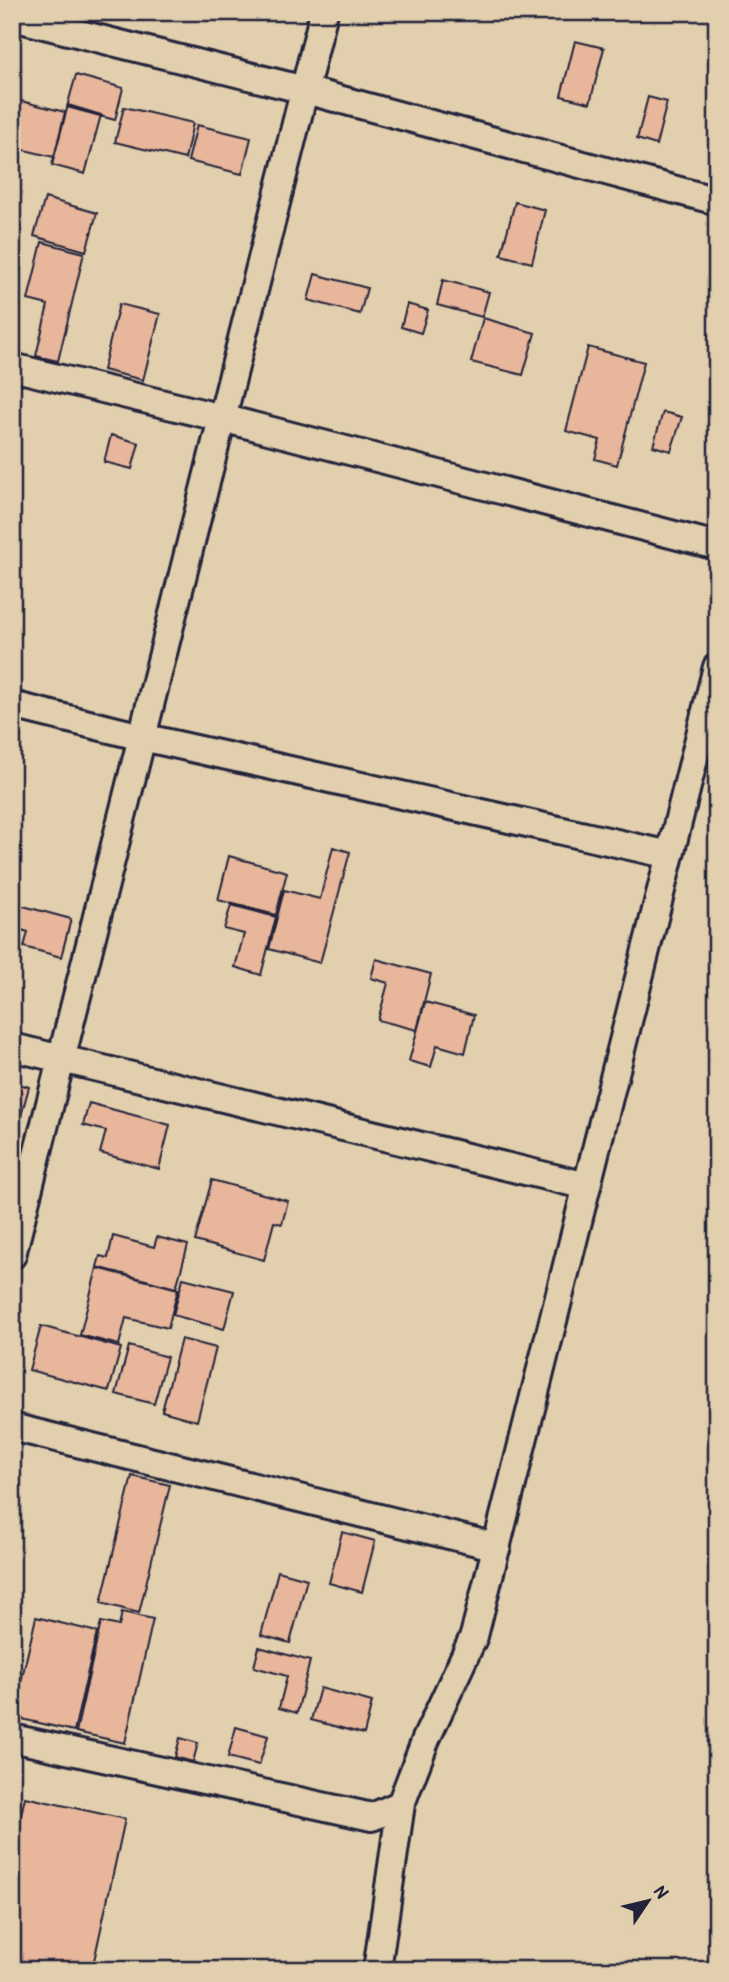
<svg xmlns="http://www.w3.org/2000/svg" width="729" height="1982" font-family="'Patrick Hand',sans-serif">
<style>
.building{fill:#e8b69a;stroke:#22223b;stroke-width:2}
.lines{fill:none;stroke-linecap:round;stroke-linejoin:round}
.minor-casing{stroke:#22223b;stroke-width:32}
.minor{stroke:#e1cfad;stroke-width:26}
</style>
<rect width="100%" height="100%" fill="#e1cfad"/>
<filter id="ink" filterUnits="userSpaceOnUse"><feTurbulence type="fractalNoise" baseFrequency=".0143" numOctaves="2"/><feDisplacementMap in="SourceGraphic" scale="14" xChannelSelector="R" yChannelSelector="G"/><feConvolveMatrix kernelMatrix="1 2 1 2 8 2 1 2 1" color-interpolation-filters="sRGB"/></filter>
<g filter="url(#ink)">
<path class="building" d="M 575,41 L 604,48 L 590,103 L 561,96 Z
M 76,75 L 123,88 L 115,120 L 67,107 Z
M 648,97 L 667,102 L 656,145 L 637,139 Z
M 17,100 L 65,112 L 54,157 L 12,147 L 12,119 Z
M 68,105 L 101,115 L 85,174 L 52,165 Z
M 124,107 L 193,123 L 185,159 L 115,142 Z
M 197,125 L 251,138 L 242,174 L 188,161 Z
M 45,198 L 97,213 L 86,251 L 34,236 Z
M 515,202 L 545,210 L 532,263 L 501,255 Z
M 42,242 L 84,253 L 58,361 L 36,356 L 48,305 L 28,300 Z
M 315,274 L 367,288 L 360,314 L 308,300 Z
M 443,280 L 489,292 L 482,317 L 437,305 Z
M 119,304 L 160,314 L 143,380 L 103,370 Z
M 407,304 L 428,310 L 421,333 L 401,327 Z
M 483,318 L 535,333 L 523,375 L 471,362 Z
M 588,347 L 644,362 L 617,465 L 595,459 L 600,440 L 566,431 Z
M 663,412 L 682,417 L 671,451 L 653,446 Z
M 111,435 L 139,443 L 132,469 L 104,462 Z
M 333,847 L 350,852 L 320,963 L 269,949 L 284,890 L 320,899 Z
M 229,856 L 287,872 L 276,915 L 218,900 Z
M 12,903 L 71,919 L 61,957 L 24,947 L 28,932 L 12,927 Z
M 231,905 L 276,917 L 261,975 L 235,967 L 244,934 L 224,929 Z
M 376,959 L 431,974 L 417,1030 L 378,1020 L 388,983 L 371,978 Z
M 425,1002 L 474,1015 L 465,1053 L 437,1045 L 431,1067 L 409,1061 Z
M 12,1082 L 29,1087 L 12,1149 Z
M 89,1103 L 170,1125 L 159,1169 L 100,1153 L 106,1131 L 83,1125 Z
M 212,1180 L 288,1201 L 282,1224 L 274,1222 L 264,1260 L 195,1241 Z
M 113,1236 L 154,1247 L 157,1237 L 188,1245 L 176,1288 L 97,1267 L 100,1256 L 108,1258 Z
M 97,1268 L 178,1289 L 168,1328 L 126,1318 L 119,1345 L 80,1335 Z
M 183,1278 L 234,1291 L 224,1329 L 173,1315 Z
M 41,1326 L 121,1348 L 109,1391 L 29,1370 Z
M 181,1339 L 216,1348 L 197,1421 L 162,1411 Z
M 129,1346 L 167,1357 L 154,1404 L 116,1394 Z
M 132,1476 L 170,1485 L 139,1613 L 101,1603 Z
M 342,1532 L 375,1541 L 362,1592 L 329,1583 Z
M 278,1571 L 307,1579 L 290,1643 L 261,1635 Z
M 122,1612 L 153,1619 L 125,1743 L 76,1732 L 101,1622 L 119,1626 Z
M 36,1617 L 97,1632 L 74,1731 L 13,1717 Z
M 259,1647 L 310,1661 L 297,1713 L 279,1708 L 287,1676 L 254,1667 Z
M 320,1688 L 372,1702 L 364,1734 L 311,1720 Z
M 236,1727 L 268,1736 L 259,1765 L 228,1757 Z
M 180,1738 L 198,1743 L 193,1762 L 175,1757 Z
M 25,1797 L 125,1819 L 92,1970 L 12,1970 L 12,1854 Z"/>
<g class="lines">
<g class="minor-casing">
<path id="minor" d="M 12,17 L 305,90 L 717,201
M 12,367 L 222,418 L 717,546
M 12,705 L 142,737 L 670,855
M 12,1047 L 587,1186
M 12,1255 L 324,12
M 12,1427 L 497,1547
M 12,1738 L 372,1817 L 401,1804
M 377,1970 L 401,1804 L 426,1739 L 474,1636 L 717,667"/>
</g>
<use href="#minor" class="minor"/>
</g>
</g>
<rect width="729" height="1982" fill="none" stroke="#e1cfad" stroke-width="42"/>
<rect x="21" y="21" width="687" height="1940" fill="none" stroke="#22223b" stroke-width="2.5" filter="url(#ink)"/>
<g transform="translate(648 1901) rotate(55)" stroke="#e1cfad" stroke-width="5" paint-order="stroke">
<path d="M0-5L12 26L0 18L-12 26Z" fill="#22223b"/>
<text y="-10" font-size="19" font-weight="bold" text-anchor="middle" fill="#22223b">N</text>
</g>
</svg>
